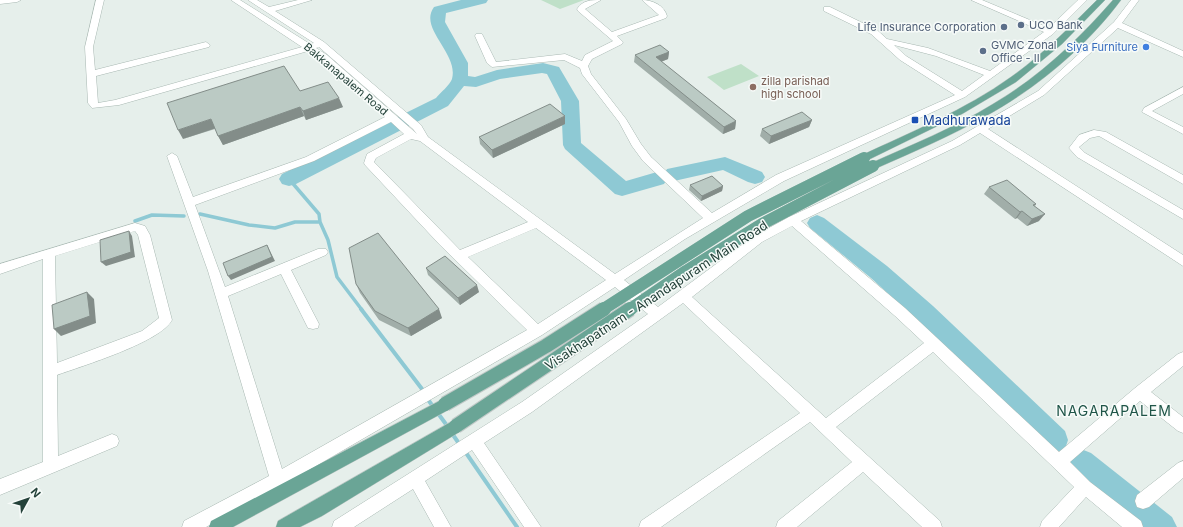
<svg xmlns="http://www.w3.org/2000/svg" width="1183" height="527" font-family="Inter,sans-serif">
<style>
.green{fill:#bfe0c8}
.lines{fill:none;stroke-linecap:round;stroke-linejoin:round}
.stream-far1{stroke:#8ec9d4;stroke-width:3.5}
.stream{stroke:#8ec9d4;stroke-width:4}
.river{fill:#8ec9d4;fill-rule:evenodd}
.minor-casing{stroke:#a8b8b2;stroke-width:1}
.major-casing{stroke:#c2cac8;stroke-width:1}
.minor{fill:#fff;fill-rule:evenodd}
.major{fill:#6aa596;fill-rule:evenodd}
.major-bridge-far1-casing{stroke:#c2cac8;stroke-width:12;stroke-linecap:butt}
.major-bridge-casing{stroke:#c2cac8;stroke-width:16;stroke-linecap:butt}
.major-bridge-far1{stroke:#6aa596;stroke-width:12}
.major-bridge{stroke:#6aa596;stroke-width:14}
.wall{fill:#a1aea9}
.shaded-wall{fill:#838d89}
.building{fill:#bbcac4;stroke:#838d89}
.service-dot{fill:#5c6f8a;stroke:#f7fbf9;stroke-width:1.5}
.shop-dot{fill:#3f7fe0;stroke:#f7fbf9;stroke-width:1.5}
.education-dot{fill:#8d6e63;stroke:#f7fbf9;stroke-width:1.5}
.transit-dot{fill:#1a4fb4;stroke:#f7fbf9;stroke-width:1.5}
.labels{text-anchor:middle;stroke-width:3;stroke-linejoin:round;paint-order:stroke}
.far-service-label{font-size:11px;fill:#4e5e75;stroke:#f7fbf9;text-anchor:start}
.far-shop-label{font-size:11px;fill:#366cbe;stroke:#f7fbf9;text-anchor:end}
.far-street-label{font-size:11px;fill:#24423a;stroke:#f7fbf9}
.far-education-label{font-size:11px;fill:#785e54;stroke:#f7fbf9;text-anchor:start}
.transit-label{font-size:13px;fill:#164399;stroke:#f7fbf9;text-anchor:start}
.street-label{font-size:13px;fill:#24423a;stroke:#f7fbf9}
.neighbourhood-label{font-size:14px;letter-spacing:1px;fill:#1f5548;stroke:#f7fbf9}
</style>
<rect width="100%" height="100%" fill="#e6efeb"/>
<path class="green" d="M 541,0 L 584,0 L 560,9 Z
M 741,64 L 759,76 L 724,90 L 707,77 Z"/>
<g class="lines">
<path class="stream-far1" d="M 200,214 L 249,225 L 275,228 L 295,222 L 320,222 L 319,214 L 289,179
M 135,221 L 152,215 L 184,216
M 320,222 L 328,240 L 337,277 L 362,310"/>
<path class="stream" d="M 361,309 L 422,389
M 429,401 L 448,427
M 451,432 L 460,445
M 464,450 L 517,527"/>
<path class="river" d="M 461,0 L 488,0 L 486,3 L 446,13 L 445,22 L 468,63 L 468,76 L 475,77 L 497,70 L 543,63 L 559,67 L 579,101 L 581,143 L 626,181 L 657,172 L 664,174 L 667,179 L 664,184 L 622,196 L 615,194 L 565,149 L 563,145 L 561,101 L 547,74 L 542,73 L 500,79 L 476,87 L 464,86 L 448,106 L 296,184 L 289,186 L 282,184 L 279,179 L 282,174 L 436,98 C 440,93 450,85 452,79 C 459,53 418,29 434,7 Z
M 725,157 L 762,172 L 765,177 L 762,182 L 755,184 L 748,182 L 723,170 L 674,181 L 667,179 L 664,174 L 667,169 Z
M 817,215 L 824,218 L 887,266 L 933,306 L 1065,431 L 1068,440 L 1065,449 L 1055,453 L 1045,449 L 917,320 L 871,278 L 810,228 L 807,223 L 810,218 Z
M 1081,449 L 1091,453 L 1172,517 L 1177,527 L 1139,527 L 1071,471 L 1067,462 L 1071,453 Z"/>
<g class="minor-casing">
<path id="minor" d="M 0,0 L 21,0 L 17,2 L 0,4 Z
M 96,0 L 104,0 L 93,47 L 95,70 L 206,42 L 210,45 L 209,47 L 96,76 L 98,103 L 115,100 L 302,47 L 231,0 L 240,0 L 310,44 L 314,43 L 248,0 L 257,0 L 269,7 L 298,0 L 312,0 L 275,11 L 324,42 L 421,125 L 428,137 L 615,274 L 703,218 L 643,161 L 632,146 L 619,122 L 582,74 L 580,68 L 564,60 L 492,67 L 487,63 L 475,36 L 476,34 L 482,34 L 496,62 L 565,54 L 582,61 L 585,55 L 613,41 L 578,11 L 577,9 C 583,0 591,0 601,0 L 585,9 L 612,32 L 659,15 L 642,0 C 652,0 664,5 667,16 L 666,18 L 617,36 L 623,42 L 622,44 L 592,59 L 588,66 L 591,74 L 626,119 L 641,144 L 651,157 L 712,213 L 776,175 L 955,95 L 900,60 L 871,34 L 824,11 L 824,7 L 830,7 L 877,30 L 887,39 L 928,48 L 990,71 L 1044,32 L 971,0 L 982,0 L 1049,28 L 1078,0 L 1087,0 L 1053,34 L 965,97 L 784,181 L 685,239 L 624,280 L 658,307 L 754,236 L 789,217 L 952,141 L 1038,91 L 1114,22 L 1131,0 L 1139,0 L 1122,23 L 1183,51 L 1183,57 L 1118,28 L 1044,95 L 988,129 L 1183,255 L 1183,266 L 980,133 L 960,145 L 801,221 L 905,308 L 1059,452 L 1135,388 L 1178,354 L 1183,352 L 1183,366 L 1151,392 L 1183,417 L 1183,433 L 1178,431 L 1140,401 L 1070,462 L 1090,482 L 1141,521 L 1143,527 L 1122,527 L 1086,497 L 1059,527 L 1040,527 L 1042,521 L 1074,487 L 933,352 L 836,427 L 940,521 L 942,527 L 922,527 L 863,472 L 797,527 L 776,527 L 778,521 L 852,462 L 810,422 L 661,527 L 639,527 L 641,521 L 800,413 L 683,303 L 532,412 L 484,443 L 541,527 L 524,527 L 472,450 L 425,481 L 451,527 L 434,527 L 413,489 L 354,527 L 332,527 L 334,521 L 522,402 L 648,314 L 615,287 L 542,335 L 283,485 L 206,527 L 182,527 L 184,521 L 269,476 L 208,271 L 167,156 L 172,153 L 177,156 L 193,197 L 306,157 L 385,117 L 321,59 L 308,51 L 119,105 L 92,108 L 88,103 L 85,47 ZM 894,45 L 936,56 L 984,75 L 962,91 L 906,56 ZM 319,47 L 413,129 L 417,134 L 327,55 L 316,48 ZM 391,122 L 404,134 L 367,154 L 364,163 L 365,165 L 440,245 L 527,330 L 282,469 L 228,296 L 281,274 L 308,328 L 313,329 L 318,328 L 319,324 L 291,270 L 326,255 L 328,252 L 326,249 L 318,249 L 225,287 L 195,205 L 314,161 ZM 411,139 L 420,141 L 528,222 L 460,250 L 374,162 L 376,158 ZM 792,226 L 895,316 L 924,343 L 826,418 L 692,297 L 762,242 ZM 536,228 L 606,280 L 538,324 L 468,257 Z
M 1183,87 L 1183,94 L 1152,111 L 1183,127 L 1183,134 L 1142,112 L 1144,108 Z
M 1094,130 L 1106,132 L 1183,175 L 1183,184 L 1099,136 L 1090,138 L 1079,147 L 1085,153 L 1183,210 L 1183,219 L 1077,157 L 1069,148 L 1079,135 Z
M 135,223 L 145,226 L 150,235 L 172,320 C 161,342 82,366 57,375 L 58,456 L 112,434 L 117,436 L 119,441 L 117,446 L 0,495 L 0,479 L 43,462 L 43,259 L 0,274 L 0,264 ZM 135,231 L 138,235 L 159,318 L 142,331 L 57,363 L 55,256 Z
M 1183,461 L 1183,478 L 1149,507 L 1143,509 L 1137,507 L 1135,501 L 1137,495 L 1178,463 Z"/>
</g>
<g class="major-casing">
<path id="major" d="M 1097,0 L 1105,0 L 1062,44 L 1016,82 L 962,114 L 868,160 L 860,160 L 859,158 L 860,156 C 911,132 965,110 1011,77 C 1042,55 1070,27 1097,0 Z
M 1113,0 L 1121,0 C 1086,47 1037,88 986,116 C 951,136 913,152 877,168 L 869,168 L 868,166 L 869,164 C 911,145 954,128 993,104 C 1039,77 1078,40 1113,0 Z
M 445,398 L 450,399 L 452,404 L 450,409 L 233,527 L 209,527 L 211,521 Z
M 456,419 L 461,421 L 463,426 L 461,431 L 322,516 L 300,527 L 276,527 L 278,521 Z"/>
</g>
<use href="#minor" class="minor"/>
<use href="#major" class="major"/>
<g class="major-bridge-far1-casing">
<path id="major-bridge-far1" d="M 602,310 L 748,216 L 864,158
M 629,310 L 686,271 L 762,224 L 873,166"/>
</g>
<g class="major-bridge-casing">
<path id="major-bridge" d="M 445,404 L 546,346 L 604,309
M 456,426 L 630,309"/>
</g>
<use href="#major-bridge-far1" class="major-bridge-far1"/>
<use href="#major-bridge" class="major-bridge"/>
</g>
<path class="wall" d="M 669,52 L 668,59 L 661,62 L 736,121 L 735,129 L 723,134 L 634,62 L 635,55 Z
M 300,91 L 343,107 L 306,120 L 304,116 L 223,145 L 215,129 L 183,139 Z
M 812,120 L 809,127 L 769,144 L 760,136 L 762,129 Z
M 565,124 L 493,158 L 480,144 L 479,137 Z
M 690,185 L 723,186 L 722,191 L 701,201 L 689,190 Z
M 989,187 L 1036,204 L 1035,206 L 1039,221 L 1027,226 L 1017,218 L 1015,219 L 984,194 Z
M 426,268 L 479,292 L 460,305 L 428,275 Z
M 356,284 L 442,318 L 411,336 L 379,320 L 360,293 Z"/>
<path class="shaded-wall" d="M 669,52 L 668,59 L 655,64 L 656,57 Z
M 339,98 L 343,107 L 306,120 L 303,111 Z
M 300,107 L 304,116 L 223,145 L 218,136 Z
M 565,116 L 565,124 L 493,158 L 492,150 Z
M 211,119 L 216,128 L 183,139 L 178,130 Z
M 812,120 L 809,127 L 769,144 L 771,136 Z
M 736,121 L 735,129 L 723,134 L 724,127 Z
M 723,186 L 722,191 L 701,201 L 702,196 Z
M 1022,211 L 1017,218 L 1015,219 L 1020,212 Z
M 1045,214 L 1039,221 L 1027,226 L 1032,219 Z
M 129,231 L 132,236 L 135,257 L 106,266 L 101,262 Z
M 267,245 L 275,261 L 231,280 L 228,276 Z
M 477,285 L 479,292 L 460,305 L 458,298 Z
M 87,292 L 94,299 L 96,323 L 61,336 L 54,329 Z
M 439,309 L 442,318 L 411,336 L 408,328 Z"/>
<path class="building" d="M 660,45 L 669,52 L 656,57 L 736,121 L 724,127 L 635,55 Z
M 284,66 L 300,91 L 328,82 L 339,98 L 303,111 L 300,107 L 218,136 L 211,119 L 178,130 L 167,103 Z
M 550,104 L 565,116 L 492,150 L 479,137 Z
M 802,112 L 812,120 L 771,136 L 762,129 Z
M 712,176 L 723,186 L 702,196 L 690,185 Z
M 1007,180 L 1036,204 L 1033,205 L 1045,214 L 1032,219 L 1022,211 L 1020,212 L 989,187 Z
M 129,231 L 131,252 L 101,262 L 100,240 Z
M 378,233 L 439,309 L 408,328 L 375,311 L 356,284 L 349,248 Z
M 267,245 L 272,257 L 228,276 L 223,263 Z
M 445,256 L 477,285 L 458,298 L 426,268 Z
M 87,292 L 90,316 L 54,329 L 52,305 Z"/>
<g class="service-dot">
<circle cx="1021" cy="25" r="4"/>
<circle cx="1004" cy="27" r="4"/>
<circle cx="983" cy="51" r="4"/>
</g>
<circle class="shop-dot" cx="1146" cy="47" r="4"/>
<circle class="education-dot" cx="753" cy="87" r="4"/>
<rect class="transit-dot" x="911" y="116" width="8" height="8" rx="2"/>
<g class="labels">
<g class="far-service-label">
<text x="1029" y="29">UCO Bank</text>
<text x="996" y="31" text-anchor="end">Life Insurance Corporation</text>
<text x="991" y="49">GVMC Zonal<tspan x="991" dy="13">Office - II</tspan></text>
</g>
<g class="far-shop-label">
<text x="1138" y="51">Siya Furniture</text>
</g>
<g class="far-street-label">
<text transform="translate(346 79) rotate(40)" y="4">Bakkanapalem Road</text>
</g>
<g class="far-education-label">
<text x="761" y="85">zilla parishad<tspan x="761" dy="13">high school</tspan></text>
</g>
<g class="transit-label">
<text x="923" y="125">Madhurawada</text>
</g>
<g class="street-label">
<text transform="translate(656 295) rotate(-33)" y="5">Visakhapatnam - Anandapuram Main Road</text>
</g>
<g class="neighbourhood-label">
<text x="1114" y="416">NAGARAPALEM</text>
</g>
</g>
<g transform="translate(28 499) rotate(50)" stroke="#f7fbf9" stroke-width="3" paint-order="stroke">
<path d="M0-3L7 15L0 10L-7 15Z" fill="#24423a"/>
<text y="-6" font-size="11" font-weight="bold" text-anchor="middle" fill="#24423a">N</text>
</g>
</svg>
